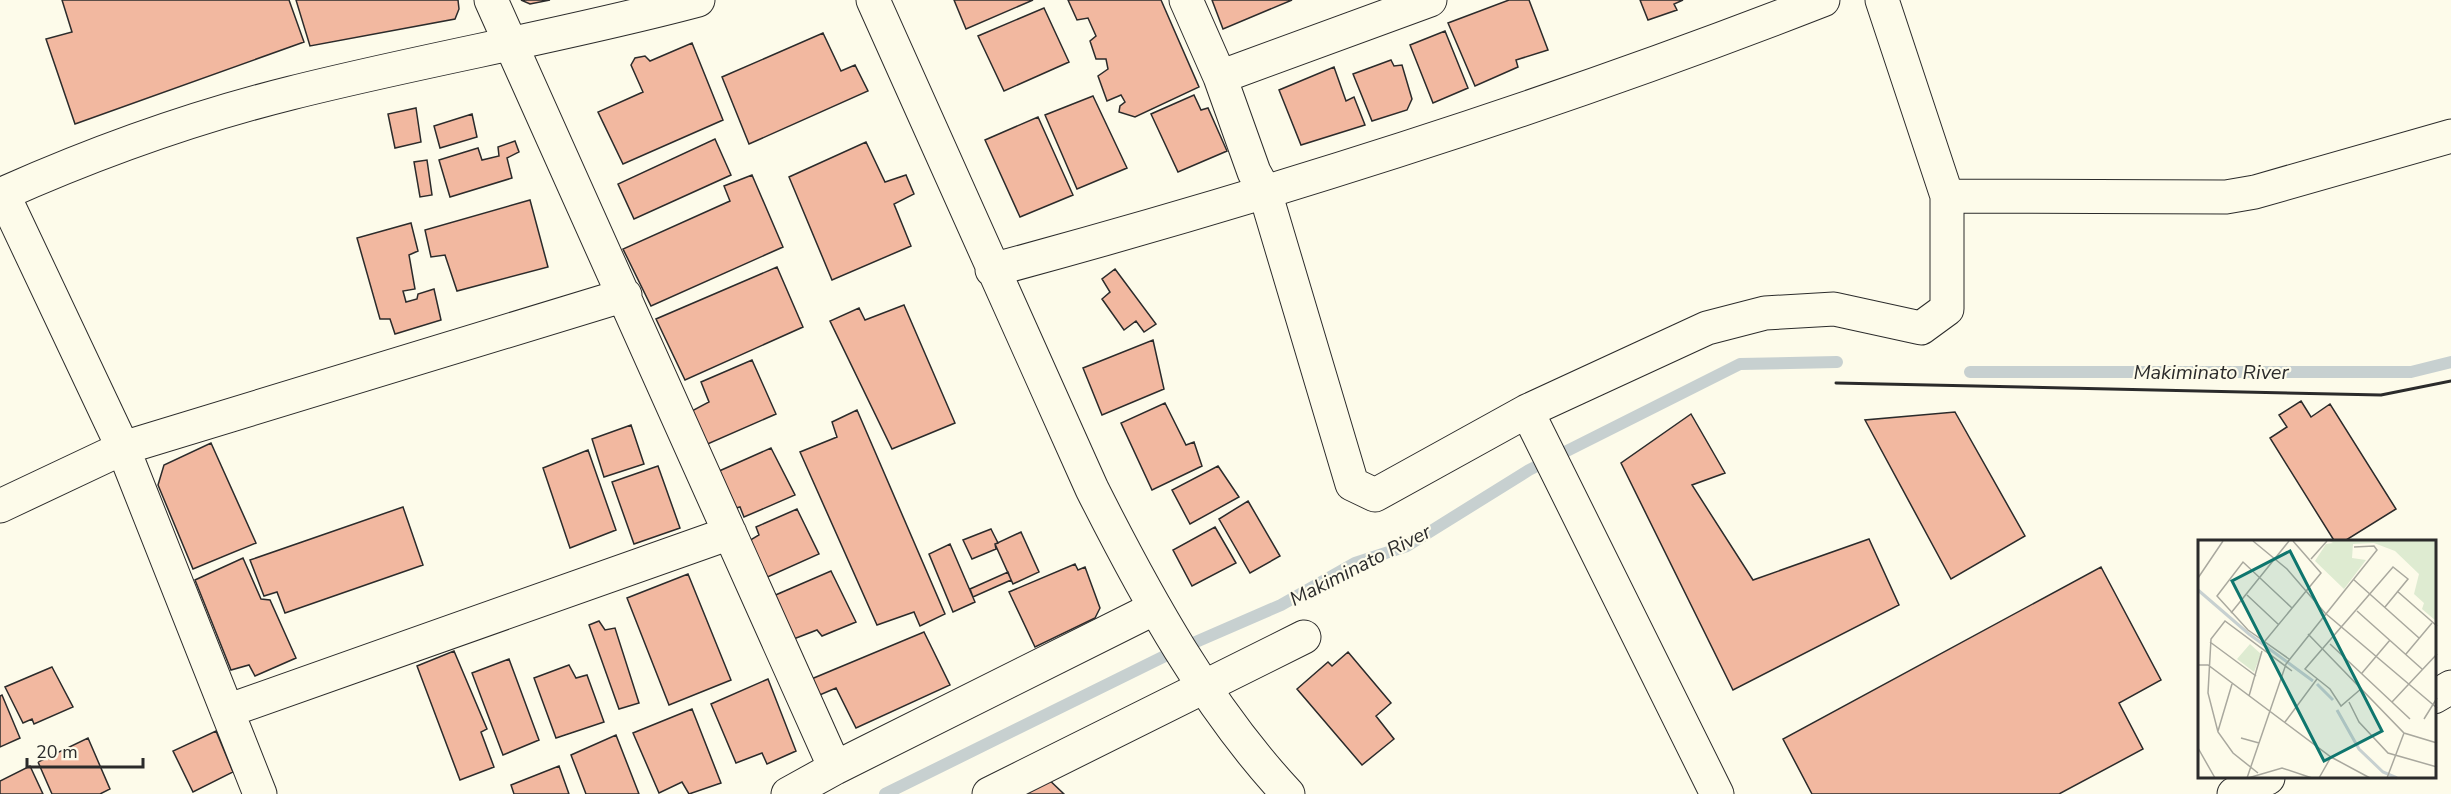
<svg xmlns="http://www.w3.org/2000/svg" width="2451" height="794" font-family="'Nunito Sans',sans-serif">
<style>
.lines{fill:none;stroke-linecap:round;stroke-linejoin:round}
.stream{stroke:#c7d0d0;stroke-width:12}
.building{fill:#f2b8a0;stroke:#2b2b2b;stroke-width:1.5}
.minor-casing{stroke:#2b2b2b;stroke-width:35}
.tertiary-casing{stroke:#2b2b2b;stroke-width:35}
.minor{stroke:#fdfbea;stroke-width:33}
.tertiary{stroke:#fdfbea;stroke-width:33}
.wall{stroke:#2b2b2b;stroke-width:3}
.labels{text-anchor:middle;stroke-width:4.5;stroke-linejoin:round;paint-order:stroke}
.water-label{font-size:20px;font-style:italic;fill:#2b2b2b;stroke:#fdfbea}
.inset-river{fill:none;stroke:#c7d0d0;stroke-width:3}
.inset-road{fill:none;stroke:#a9a89e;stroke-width:1.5}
.view{fill:#0f766e;fill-opacity:0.15;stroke:#0f766e;stroke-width:3}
.inset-edge{fill:none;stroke:#2b2b2b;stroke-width:3}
</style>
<rect width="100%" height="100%" fill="#fdfbea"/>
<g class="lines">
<path class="stream" d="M 1970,372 L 2411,372 L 2451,362
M 885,794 L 1175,651 L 1281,605 L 1355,563 L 1407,546 L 1529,470 L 1740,364 L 1837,362"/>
</g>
<path class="building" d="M 62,0 L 289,0 L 304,42 L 75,124 L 46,39 L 72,32 Z
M 296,0 L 458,0 L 459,9 L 455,19 L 310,46 Z
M 521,0 L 550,0 L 530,4 Z
M 954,0 L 1033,0 L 966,29 Z
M 1068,0 L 1161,0 L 1199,87 L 1135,117 L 1119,112 L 1120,106 L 1125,102 L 1121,95 L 1107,101 L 1098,76 L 1108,69 L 1106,59 L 1096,59 L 1090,41 L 1096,36 L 1088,18 L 1077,20 Z
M 1212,0 L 1292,0 L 1223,29 Z
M 1509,0 L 1529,0 L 1548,50 L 1516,60 L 1518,67 L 1475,86 L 1448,23 Z
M 1640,0 L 1683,0 L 1674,4 L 1677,10 L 1648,20 Z
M 1044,8 L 1069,62 L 1004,91 L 978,36 Z
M 1445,31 L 1468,88 L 1433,103 L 1410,45 Z
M 823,33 L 841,71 L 855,65 L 868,91 L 749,144 L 722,77 Z
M 692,43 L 723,120 L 623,164 L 598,112 L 643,92 L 631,65 L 635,58 L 645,56 L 650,61 Z
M 1391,60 L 1394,66 L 1402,65 L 1412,99 L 1407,110 L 1372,121 L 1353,74 Z
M 1334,67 L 1346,101 L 1354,97 L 1365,125 L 1301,145 L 1279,90 Z
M 1194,95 L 1201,110 L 1208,108 L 1227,151 L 1178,172 L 1151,114 Z
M 1093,96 L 1127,168 L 1077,189 L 1045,115 Z
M 416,108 L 421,142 L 395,148 L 388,114 Z
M 472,114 L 477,137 L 440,148 L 434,126 Z
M 1038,117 L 1073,195 L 1020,217 L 985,140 Z
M 715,139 L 731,175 L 634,219 L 618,184 Z
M 515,141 L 519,152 L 507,158 L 512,178 L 450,197 L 439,160 L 478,148 L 482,160 L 499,156 L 498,147 Z
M 866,142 L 885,182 L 906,175 L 914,194 L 894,204 L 911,246 L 832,280 L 789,177 Z
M 427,160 L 432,195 L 420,197 L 414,162 Z
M 752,175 L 783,247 L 651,306 L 623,249 L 730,201 L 724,186 Z
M 530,200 L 548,267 L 457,291 L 445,255 L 431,257 L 425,230 Z
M 411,223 L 418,251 L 409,255 L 415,289 L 403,291 L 406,302 L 417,299 L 418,294 L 434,289 L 441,320 L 395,334 L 390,319 L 380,319 L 357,238 Z
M 777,267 L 803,327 L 685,380 L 656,319 Z
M 1115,269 L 1156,324 L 1144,332 L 1136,321 L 1124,330 L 1102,299 L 1110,292 L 1102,279 Z
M 904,305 L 955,423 L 892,449 L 830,321 L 859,308 L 865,320 Z
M 1153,340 L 1164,389 L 1102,415 L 1083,368 Z
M 752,360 L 776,414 L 703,446 L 688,413 L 709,402 L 701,382 Z
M 2301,401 L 2311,417 L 2330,404 L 2396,509 L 2343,542 L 2335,542 L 2270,438 L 2287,427 L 2279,415 Z
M 1165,403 L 1186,445 L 1194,442 L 1202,466 L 1152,490 L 1121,423 Z
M 857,410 L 945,614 L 920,626 L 914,612 L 877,625 L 800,452 L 837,437 L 832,422 Z
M 1955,412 L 2025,536 L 1951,579 L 1865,420 Z
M 1691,414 L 1725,473 L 1692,485 L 1753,580 L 1869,539 L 1899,605 L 1733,690 L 1621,463 Z
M 631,425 L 644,464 L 604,477 L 592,439 Z
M 211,443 L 256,543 L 193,569 L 158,485 L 164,465 Z
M 771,448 L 795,495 L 744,517 L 740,507 L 732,509 L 717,472 Z
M 588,450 L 616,530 L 570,548 L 543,468 Z
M 658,466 L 680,528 L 634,544 L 612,482 Z
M 1218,466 L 1239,497 L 1190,524 L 1172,490 Z
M 1248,501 L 1280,556 L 1250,573 L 1219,519 Z
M 403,507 L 423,565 L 285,613 L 277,592 L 264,596 L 250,560 Z
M 797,509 L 819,554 L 763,579 L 747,542 L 759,535 L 756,527 Z
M 1215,527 L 1236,563 L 1192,586 L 1173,550 Z
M 991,529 L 998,543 L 995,544 L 996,549 L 972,559 L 963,540 Z
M 1021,532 L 1039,572 L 1013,584 L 995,544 Z
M 950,544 L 975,602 L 953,612 L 929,554 Z
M 243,558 L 261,599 L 270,600 L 296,658 L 255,676 L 249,665 L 231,670 L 195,580 Z
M 1075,564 L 1078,570 L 1085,567 L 1100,608 L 1095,618 L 1035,647 L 1009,592 Z
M 2101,567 L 2161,680 L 2119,703 L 2143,749 L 2059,794 L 1812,794 L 1783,739 Z
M 831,571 L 856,622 L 822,636 L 817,630 L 791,640 L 771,597 Z
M 1008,572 L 1011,580 L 973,597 L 970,589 Z
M 688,574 L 731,680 L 669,705 L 627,598 Z
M 599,621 L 605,630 L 615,628 L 639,703 L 619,709 L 589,625 Z
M 924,632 L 950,685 L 856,728 L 836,688 L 815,697 L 809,680 Z
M 454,651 L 487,729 L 481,732 L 494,767 L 460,780 L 417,666 Z
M 1348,652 L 1391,703 L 1376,716 L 1394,739 L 1362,765 L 1297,689 L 1328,662 L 1332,666 Z
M 509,659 L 539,740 L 503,755 L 472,673 Z
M 569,665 L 576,678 L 587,675 L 604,722 L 556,738 L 534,678 Z
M 52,667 L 73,707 L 34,724 L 32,719 L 23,723 L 5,687 Z
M 768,679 L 796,751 L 767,764 L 762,753 L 736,763 L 711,704 Z
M 2,695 L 20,738 L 0,747 L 0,696 Z
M 692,709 L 721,783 L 689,794 L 682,782 L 659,793 L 633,733 Z
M 216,731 L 233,772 L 193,792 L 173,751 Z
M 616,735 L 639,794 L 586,794 L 571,755 Z
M 88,738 L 110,789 L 100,794 L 52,794 L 38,762 Z
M 30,766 L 43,794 L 0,794 L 0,781 Z
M 559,766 L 569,794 L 514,794 L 511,785 Z
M 1044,775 L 1064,794 L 1024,794 Z"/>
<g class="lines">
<g class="minor-casing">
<path id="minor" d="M 491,0 L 835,768
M 1186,0 L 1220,77 L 1254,172 L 1265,192 L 1352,484 L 1375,495 L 1527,411 L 1707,328 L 1765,313 L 1834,309 L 1921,328 L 1947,309 L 1947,196 L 1882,0
M 1220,77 L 1430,0
M 3,194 L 123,448 L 260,794
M 1947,196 L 2226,197 L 2255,192 L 2451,136
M 1527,411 L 1717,794
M 0,506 L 123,448 L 625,295
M 2434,697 L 2451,687
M 227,711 L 730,533
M 788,794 L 835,768 L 1155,608
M 989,794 L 1304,637
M 2234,794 L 2268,778"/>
</g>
<g class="tertiary-casing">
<path id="tertiary" d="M 873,0 L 1092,489 C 1146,596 1206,706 1288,794
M 0,195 C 94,153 191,118 291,93 C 426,59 563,36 698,0
M 992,270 C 1274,194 1551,106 1823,0"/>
</g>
<use href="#minor" class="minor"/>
<use href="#tertiary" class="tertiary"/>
<path class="wall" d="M 1836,383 L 2381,395 L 2451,381"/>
</g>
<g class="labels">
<g class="water-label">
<text x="2211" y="379">Makiminato River</text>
<text transform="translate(1360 565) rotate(-27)" y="7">Makiminato River</text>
</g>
</g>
<g transform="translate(2198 540)">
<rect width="238" height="238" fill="#fdfbea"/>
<path d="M 131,1 L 238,1 L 238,81 L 224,69 L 226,63 L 216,54 L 221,34 L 197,11 L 176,3 L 155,4 L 154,18 L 168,20 L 146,49 L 117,21 L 128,4 L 135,3 ZM 52,104 L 63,114 L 56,132 L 39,119 Z" fill="#deebd1"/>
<path class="inset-river" d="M 0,50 L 51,94 L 115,141M 119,144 L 135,160M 139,170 L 161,209 L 185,232 L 199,238"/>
<path class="inset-road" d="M 55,1 L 89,29 L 127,73 L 239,168M 113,19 L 129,1M 0,38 L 25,1M 155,39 L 221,98M 199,51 L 239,86M 49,55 L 81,85M 159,71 L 224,129M 33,73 L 91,1M 110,94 L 206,193 L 239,203M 67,101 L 123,33 L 95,1M 12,102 L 58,136M 132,104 L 212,179M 208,114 L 234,83M 91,119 L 50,90 L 19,56 L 45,22 L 94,68M 0,125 L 10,125 L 133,217 L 172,238M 164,133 L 192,100M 164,148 L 143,166 L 132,149 L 107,129 L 195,27 L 210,39 L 187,67M 51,156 L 64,111M 151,162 L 161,182 L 190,213 L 239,227M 194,162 L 239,114M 226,179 L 239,158M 87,182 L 119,139M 20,191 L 34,144M 43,198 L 61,203M 0,208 L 17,238M 60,233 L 35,213 L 20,192 L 10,153 L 13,99 L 27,81 L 94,131M 49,238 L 88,124 L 179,10 L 176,6 L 156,7M 50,238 L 84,228 L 114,238M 121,238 L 133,217M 189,238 L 206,193"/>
<path class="view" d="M 92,11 L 184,191 L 126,221 L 34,41 Z"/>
<rect width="238" height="238" class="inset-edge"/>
</g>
<path d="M27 758v9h116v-9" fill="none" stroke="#2b2b2b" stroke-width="3"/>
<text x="36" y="758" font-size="18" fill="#2b2b2b" stroke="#fdfbea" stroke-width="4.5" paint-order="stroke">20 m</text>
</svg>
